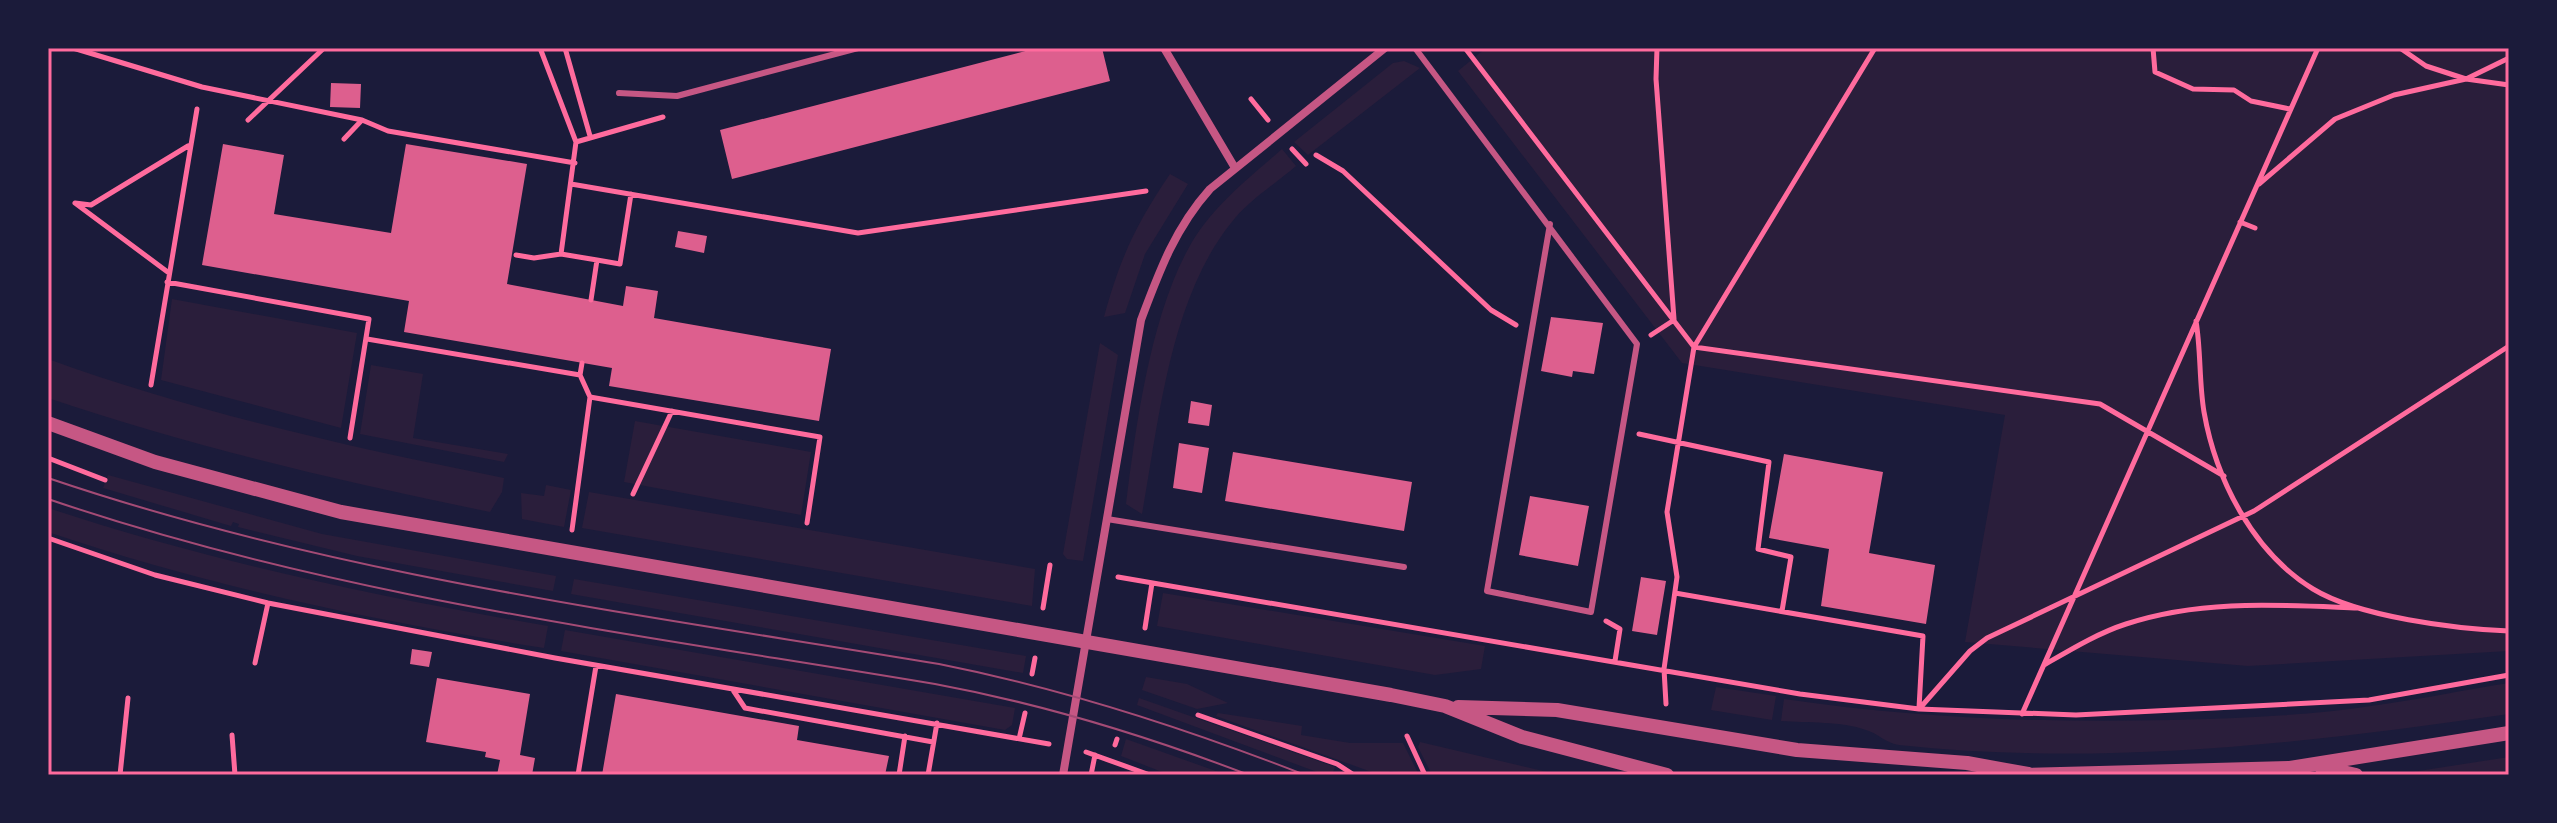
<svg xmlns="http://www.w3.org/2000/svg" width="2557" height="823" font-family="Barlow,sans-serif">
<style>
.green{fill:#2a1e3b}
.building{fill:#dd5f8e}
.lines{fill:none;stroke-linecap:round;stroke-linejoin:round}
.path{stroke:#ff6b9d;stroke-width:5}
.service{stroke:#c65784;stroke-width:6}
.minor{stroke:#c65784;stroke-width:8}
.tertiary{stroke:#c65784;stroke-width:14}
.tram{stroke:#a44b75;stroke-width:2}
.neatline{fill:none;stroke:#ff6b9d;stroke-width:3}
</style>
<rect width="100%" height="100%" fill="#1b1b3a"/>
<path class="green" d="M 1486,48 L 2509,48 L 2509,651 L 2248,666 L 1965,642 L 2005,415 L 1682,363 L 1458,71 Z
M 1404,61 L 1420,68 L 1308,155 L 1294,142 L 1393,63 Z
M 1282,149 L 1296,166 C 1275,184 1248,201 1231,223 C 1170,299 1159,420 1142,514 L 1126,504 C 1136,424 1151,312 1192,242 C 1214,205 1250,177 1282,149 Z
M 1170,174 L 1188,184 L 1145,254 L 1125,313 L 1104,317 C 1120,258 1136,224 1170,174 Z
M 172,299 L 357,333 L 341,428 L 161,380 Z
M 1100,343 L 1118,355 L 1083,561 L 1067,559 L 1063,554 Z
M 48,359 C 197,413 349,447 504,478 L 502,492 L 490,512 C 340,481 193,447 48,398 Z
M 371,365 L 423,374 L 413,438 L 508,454 L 504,462 L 360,434 Z
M 635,421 L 811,452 L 801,515 L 624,482 Z
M 108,475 L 322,534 L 556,576 L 553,591 L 357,556 L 238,527 L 239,524 L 233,522 L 231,526 L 103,488 Z
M 546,485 L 571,490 L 564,527 L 522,519 L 521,493 L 544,496 Z
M 589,492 L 1035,569 L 1032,606 L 582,528 Z
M 48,508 C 212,562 378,597 548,626 L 544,648 C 375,621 210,587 48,532 Z
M 574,579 L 1026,656 L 1023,673 L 571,594 Z
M 1163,593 L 1485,646 L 1481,669 L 1435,675 L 1157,626 Z
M 565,630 L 1015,708 L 1012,725 L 1005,730 L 561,651 Z
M 1146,677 L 1187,684 L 1228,703 L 1197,709 L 1142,690 Z
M 2509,683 L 2509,714 C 2308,743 2102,767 1899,745 C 1886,743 1877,733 1866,730 C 1841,721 1808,723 1781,721 L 1784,699 C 1914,718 2041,723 2172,720 C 2238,718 2305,716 2371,706 C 2417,700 2463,690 2509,683 Z
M 1716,687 L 1776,696 L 1772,720 L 1711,710 Z
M 1139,698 L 1335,767 L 1332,775 L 1325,775 L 1137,705 Z
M 1218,713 L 1302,726 L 1301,735 L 1350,743 L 1403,743 L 1419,775 L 1390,771 L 1388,775 L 1380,775 L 1216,716 Z
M 1126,739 L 1227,775 L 1170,775 L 1121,756 Z
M 1420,742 L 1560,775 L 1432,775 L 1418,747 Z
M 2509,757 L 2509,775 L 2399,774 Z"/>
<path class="building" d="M 1037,48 L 1102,48 L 1110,81 L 732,179 L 720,130 Z
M 331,83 L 361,84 L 360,108 L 330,107 Z
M 223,144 L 284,155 L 274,214 L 391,233 L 406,144 L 527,164 L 507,284 L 623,306 L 626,286 L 658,291 L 654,318 L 831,349 L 819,421 L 609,386 L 612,368 L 404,332 L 409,301 L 202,265 Z
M 678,231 L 707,236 L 704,253 L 675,247 Z
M 1551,317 L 1603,323 L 1594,374 L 1573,371 L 1572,377 L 1541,371 Z
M 1191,401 L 1212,405 L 1209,426 L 1188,423 Z
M 1179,443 L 1209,448 L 1202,493 L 1173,488 Z
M 1233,452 L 1412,482 L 1404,531 L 1225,501 Z
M 1784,454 L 1883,472 L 1869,553 L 1935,565 L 1926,624 L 1821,606 L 1829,549 L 1769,538 Z
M 1530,496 L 1589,506 L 1578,566 L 1519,555 Z
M 1641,577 L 1666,581 L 1657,635 L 1632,631 Z
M 412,649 L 432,652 L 429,667 L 410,664 Z
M 437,678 L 530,694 L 520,755 L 535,758 L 532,775 L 497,775 L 500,760 L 485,757 L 486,752 L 426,742 Z
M 616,694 L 799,726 L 797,740 L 889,756 L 885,775 L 602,775 Z"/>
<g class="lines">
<path class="path" d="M 73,48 L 202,87 L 362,120
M 540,48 L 576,142 L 561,254 L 597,260 L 591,300
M 565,48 L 590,136
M 1465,48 L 1694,347 L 2100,404 L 2224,476
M 1657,48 L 1656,79 L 1674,319
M 2153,48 L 2155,72 L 2193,89 L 2234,90 L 2251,101 L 2290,109
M 2400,48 L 2426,66 L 2466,79 L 2509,58
M 1251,99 L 1268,120
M 248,120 L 324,48
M 344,139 L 362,120 L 388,131 L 575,163
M 576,142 L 663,117
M 1292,149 L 1306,164
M 1316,155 L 1343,171 L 1491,310 L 1516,325
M 571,184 L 858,233 L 1146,191
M 2259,184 L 2335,119 L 2394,95 L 2466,79 L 2509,85
M 2240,222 L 2255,228
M 516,255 L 534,258 L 561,254
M 597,260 L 620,264 L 631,194
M 169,273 L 75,203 L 91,205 L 188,146
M 167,282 L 369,319 L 350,438
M 2196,321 C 2201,351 2199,382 2204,412 C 2216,480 2253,552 2313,589 C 2359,617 2456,629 2509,631
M 1651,335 L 1674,320
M 367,339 L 580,375
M 151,385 L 197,109
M 590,397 L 820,437 L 807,523
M 1639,434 L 1769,462 L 1758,549 L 1791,557 L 1782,611
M 48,458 L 105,480
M 633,494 L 672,411
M 572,530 L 590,397 L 580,375 L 582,363
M 48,538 L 155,575 L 268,603 L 555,658 L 1049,744
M 1118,577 L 1800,694 L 1919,709 L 2076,715 L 2369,700 L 2509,675
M 1675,593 L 1923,636 L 1919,708
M 1043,608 L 1050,565
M 1606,621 L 1620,629 L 1615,661
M 1145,628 L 1152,583
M 255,663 L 268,603
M 2044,665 C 2070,650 2098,633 2126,624 C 2202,599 2280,605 2358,608
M 1032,674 L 1035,658
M 733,690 L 745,708 L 933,742
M 1666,704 L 1664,669 L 1677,577 L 1667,512 L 1694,347 L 1875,48
M 1920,708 L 1970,651 L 1987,638 L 2254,511 L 2509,346
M 2022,714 L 2318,48
M 1198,715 L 1337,764 L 1354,775
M 232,735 L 235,775
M 1407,736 L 1425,775
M 1019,739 L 1025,713
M 1115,745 L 1117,739
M 1086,752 L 1150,775
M 120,775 L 128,698
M 578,775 L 596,666
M 899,775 L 905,736
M 928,775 L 937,723
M 1091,775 L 1095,755"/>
<path class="service" d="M 1415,48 L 1637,344 L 1591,612 L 1487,591 L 1550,224
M 619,93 L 677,96 L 858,48
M 1107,519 L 1404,567"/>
<path class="minor" d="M 1164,48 L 1235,168
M 1063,775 L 1141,320 C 1159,272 1175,228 1210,189 L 1385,48"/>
<path class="tertiary" d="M 48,423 L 155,462 L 341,512 L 1391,695 L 1445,706 L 1522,737 L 1667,775
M 1458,707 L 1557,710 L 1797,750 L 1967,763 L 2028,774
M 2321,767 L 2356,775
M 2025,775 L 2290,768 L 2509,733"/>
<path class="tram" d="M 48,478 C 336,576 639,614 939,664 C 1065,689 1185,728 1305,775
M 48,499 C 335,597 637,634 935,684 C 1043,704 1147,736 1249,775"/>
</g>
<rect width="2557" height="823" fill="none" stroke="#1b1b3a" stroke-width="100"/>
<rect x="50" y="50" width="2457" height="723" class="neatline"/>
</svg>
